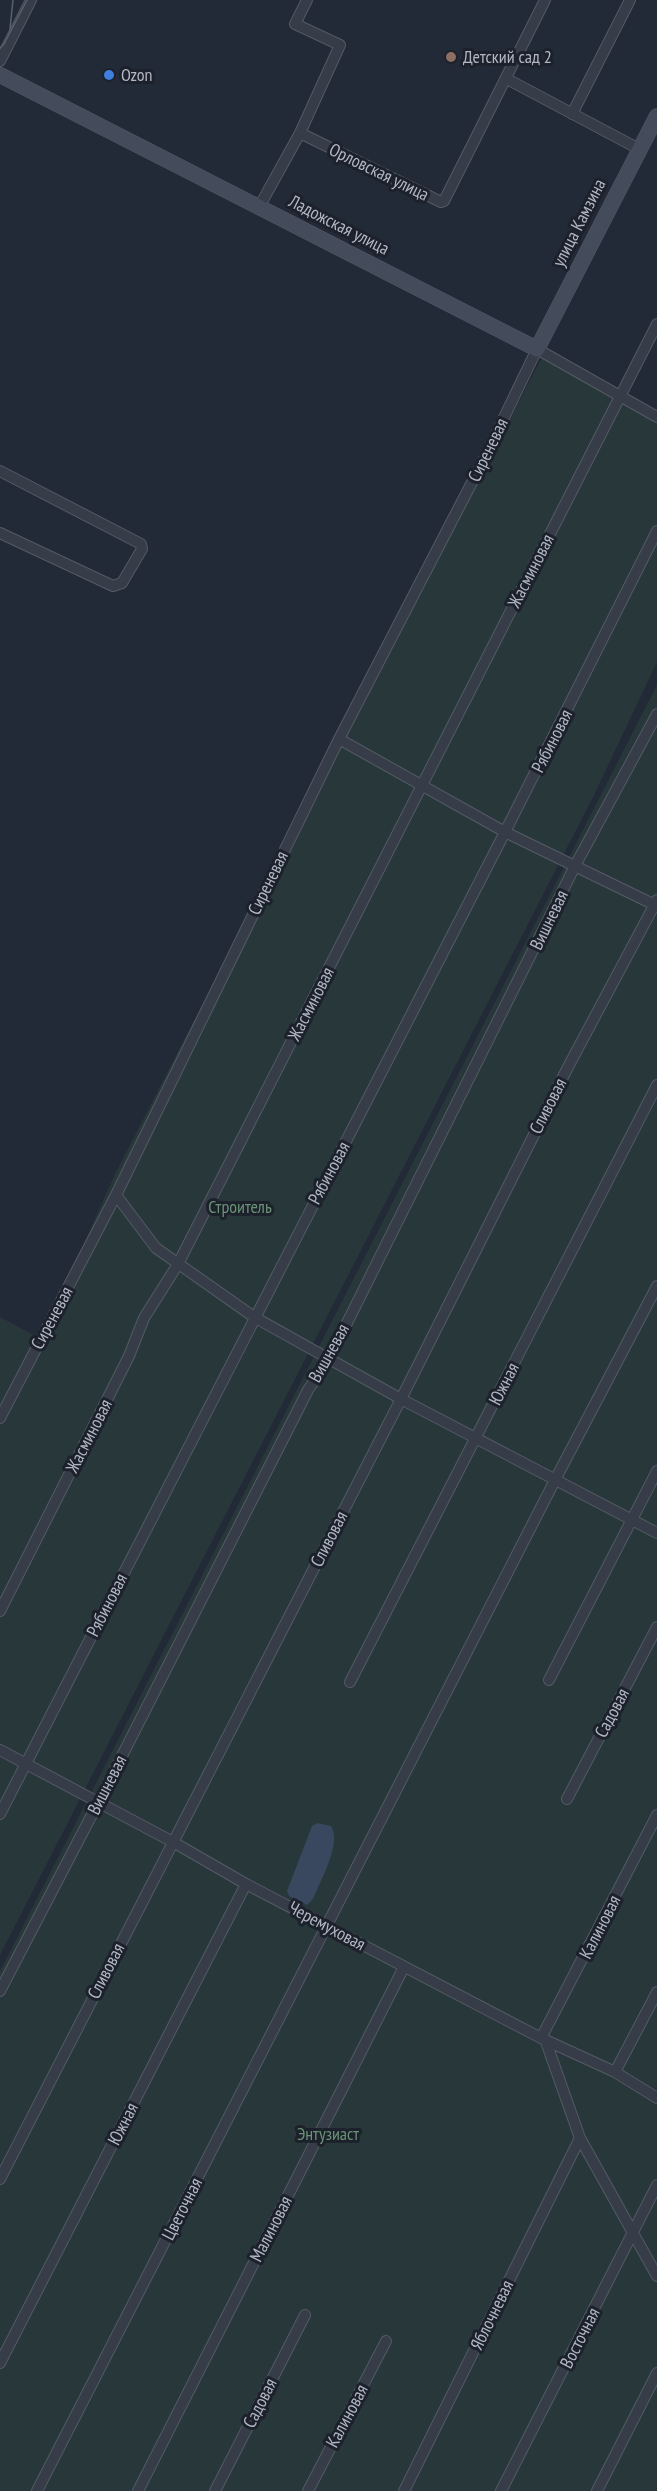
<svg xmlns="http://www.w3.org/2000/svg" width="657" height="2491" font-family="'PT Sans Narrow',sans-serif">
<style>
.green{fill:#28383a}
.water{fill:#39475f}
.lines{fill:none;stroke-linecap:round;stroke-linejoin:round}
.minor-casing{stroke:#545a65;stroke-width:12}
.secondary-casing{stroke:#545a65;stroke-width:16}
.minor{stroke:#363c48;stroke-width:10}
.secondary{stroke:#444b5a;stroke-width:15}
.tram{stroke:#58606e;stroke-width:1.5}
.education-dot{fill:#8d6e63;stroke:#1c212c;stroke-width:2}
.shop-dot{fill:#3f7fe0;stroke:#1c212c;stroke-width:2}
.labels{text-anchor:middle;stroke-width:6;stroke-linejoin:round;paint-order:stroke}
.poi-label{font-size:18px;fill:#b1b7c4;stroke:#1c212c;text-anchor:start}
.street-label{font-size:18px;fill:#b1b7c4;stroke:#1c212c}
.park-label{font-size:18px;fill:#6a9376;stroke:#1c212c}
</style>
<rect width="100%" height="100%" fill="#232a37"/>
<path class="green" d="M 542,357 L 657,422 L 657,662 L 594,795 L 0,1955 L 0,1317 L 37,1337 L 85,1241 L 115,1174 L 339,739 L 389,655 Z
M 657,685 L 657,2491 L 0,2491 L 0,1971 Z"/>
<path class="water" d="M 317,1823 L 331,1826 C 342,1844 320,1881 313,1899 L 307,1905 L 289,1896 L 287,1891 L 312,1826 Z"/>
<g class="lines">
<g class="minor-casing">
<path id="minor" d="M 307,0 L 295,24 L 340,45 L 300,133 L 441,202 L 444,201 L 545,0
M 0,61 L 31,0
M 507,79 L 639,149
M 572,114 L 630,0
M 259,207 L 300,133
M 0,471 L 141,544 L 142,549 L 122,583 L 113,586 L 0,533
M 339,739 L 505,832 L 657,906
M 116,1195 L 156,1248 L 254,1317 L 401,1399 L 657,1533
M 0,1418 L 116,1195 L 339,739 L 484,459 L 537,349 L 657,417
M 0,1611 L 129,1356 L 144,1318 L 178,1264 L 657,324
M 549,1680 L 657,1471
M 350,1682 L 657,1085
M 0,1750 L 173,1842 L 246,1884 L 541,2038 L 615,2072 L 657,2098
M 567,1799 L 657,1627
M 0,1814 L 505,832 L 657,531
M 0,1991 L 98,1803 L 308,1390 L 329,1359 L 575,866 L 657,714
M 541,2038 L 657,1815
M 545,2039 L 580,2138 L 657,2276
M 615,2072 L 657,1992
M 0,2179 L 401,1399 L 568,1067 L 657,900
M 0,2363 L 246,1884
M 37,2491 L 555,1480 L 657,1286
M 138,2491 L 404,1967
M 215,2491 L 305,2315
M 308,2491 L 386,2341
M 404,2491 L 580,2138
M 501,2491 L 657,2185
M 597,2491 L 657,2373"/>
</g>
<g class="secondary-casing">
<path id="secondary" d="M 0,75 L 537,349 L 657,116"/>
</g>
<use href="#minor" class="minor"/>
<use href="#secondary" class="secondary"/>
<path class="tram" d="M 10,29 L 13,0
M 0,48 L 4,44 L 27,0"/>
</g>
<circle class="education-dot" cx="451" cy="57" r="6"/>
<circle class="shop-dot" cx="109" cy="75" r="6"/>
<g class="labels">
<g class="poi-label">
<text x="463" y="63">Детский сад 2</text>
<text x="121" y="81">Ozon</text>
</g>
<g class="street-label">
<text transform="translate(379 172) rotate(26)" y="6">Орловская улица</text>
<text transform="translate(579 223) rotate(-63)" y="6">улица Камзина</text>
<text transform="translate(339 225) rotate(27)" y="6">Ладожская улица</text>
<text transform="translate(488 450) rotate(-64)" y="6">Сиреневая</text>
<text transform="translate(531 571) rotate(-63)" y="6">Жасминовая</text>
<text transform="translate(552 741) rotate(-63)" y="6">Рябиновая</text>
<text transform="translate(268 883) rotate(-64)" y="6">Сиреневая</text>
<text transform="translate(549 920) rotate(-64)" y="6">Вишневая</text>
<text transform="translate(311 1004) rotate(-63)" y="6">Жасминовая</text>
<text transform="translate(548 1106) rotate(-63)" y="6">Сливовая</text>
<text transform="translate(329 1173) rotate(-62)" y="6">Рябиновая</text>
<text transform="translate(52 1318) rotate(-62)" y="6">Сиреневая</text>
<text transform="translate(329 1353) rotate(-61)" y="6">Вишневая</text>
<text transform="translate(504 1384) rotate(-63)" y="6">Южная</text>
<text transform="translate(89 1436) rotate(-63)" y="6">Жасминовая</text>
<text transform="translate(329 1539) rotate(-63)" y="6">Сливовая</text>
<text transform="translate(107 1605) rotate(-63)" y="6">Рябиновая</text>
<text transform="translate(612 1713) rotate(-62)" y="6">Садовая</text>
<text transform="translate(107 1785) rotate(-63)" y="6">Вишневая</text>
<text transform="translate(327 1926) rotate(28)" y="6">Черемуховая</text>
<text transform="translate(600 1927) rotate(-63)" y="6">Калиновая</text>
<text transform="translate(106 1971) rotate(-63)" y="6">Сливовая</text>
<text transform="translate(123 2124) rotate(-63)" y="6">Южная</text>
<text transform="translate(182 2209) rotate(-63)" y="6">Цветочная</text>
<text transform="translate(271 2229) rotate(-63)" y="6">Малиновая</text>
<text transform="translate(492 2315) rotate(-64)" y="6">Яблочневая</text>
<text transform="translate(580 2338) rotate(-63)" y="6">Восточная</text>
<text transform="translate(260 2403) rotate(-63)" y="6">Садовая</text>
<text transform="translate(347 2416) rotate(-62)" y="6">Калиновая</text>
</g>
<g class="park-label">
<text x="240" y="1213">Строитель</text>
<text x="328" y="2140">Энтузиаст</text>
</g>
</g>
</svg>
